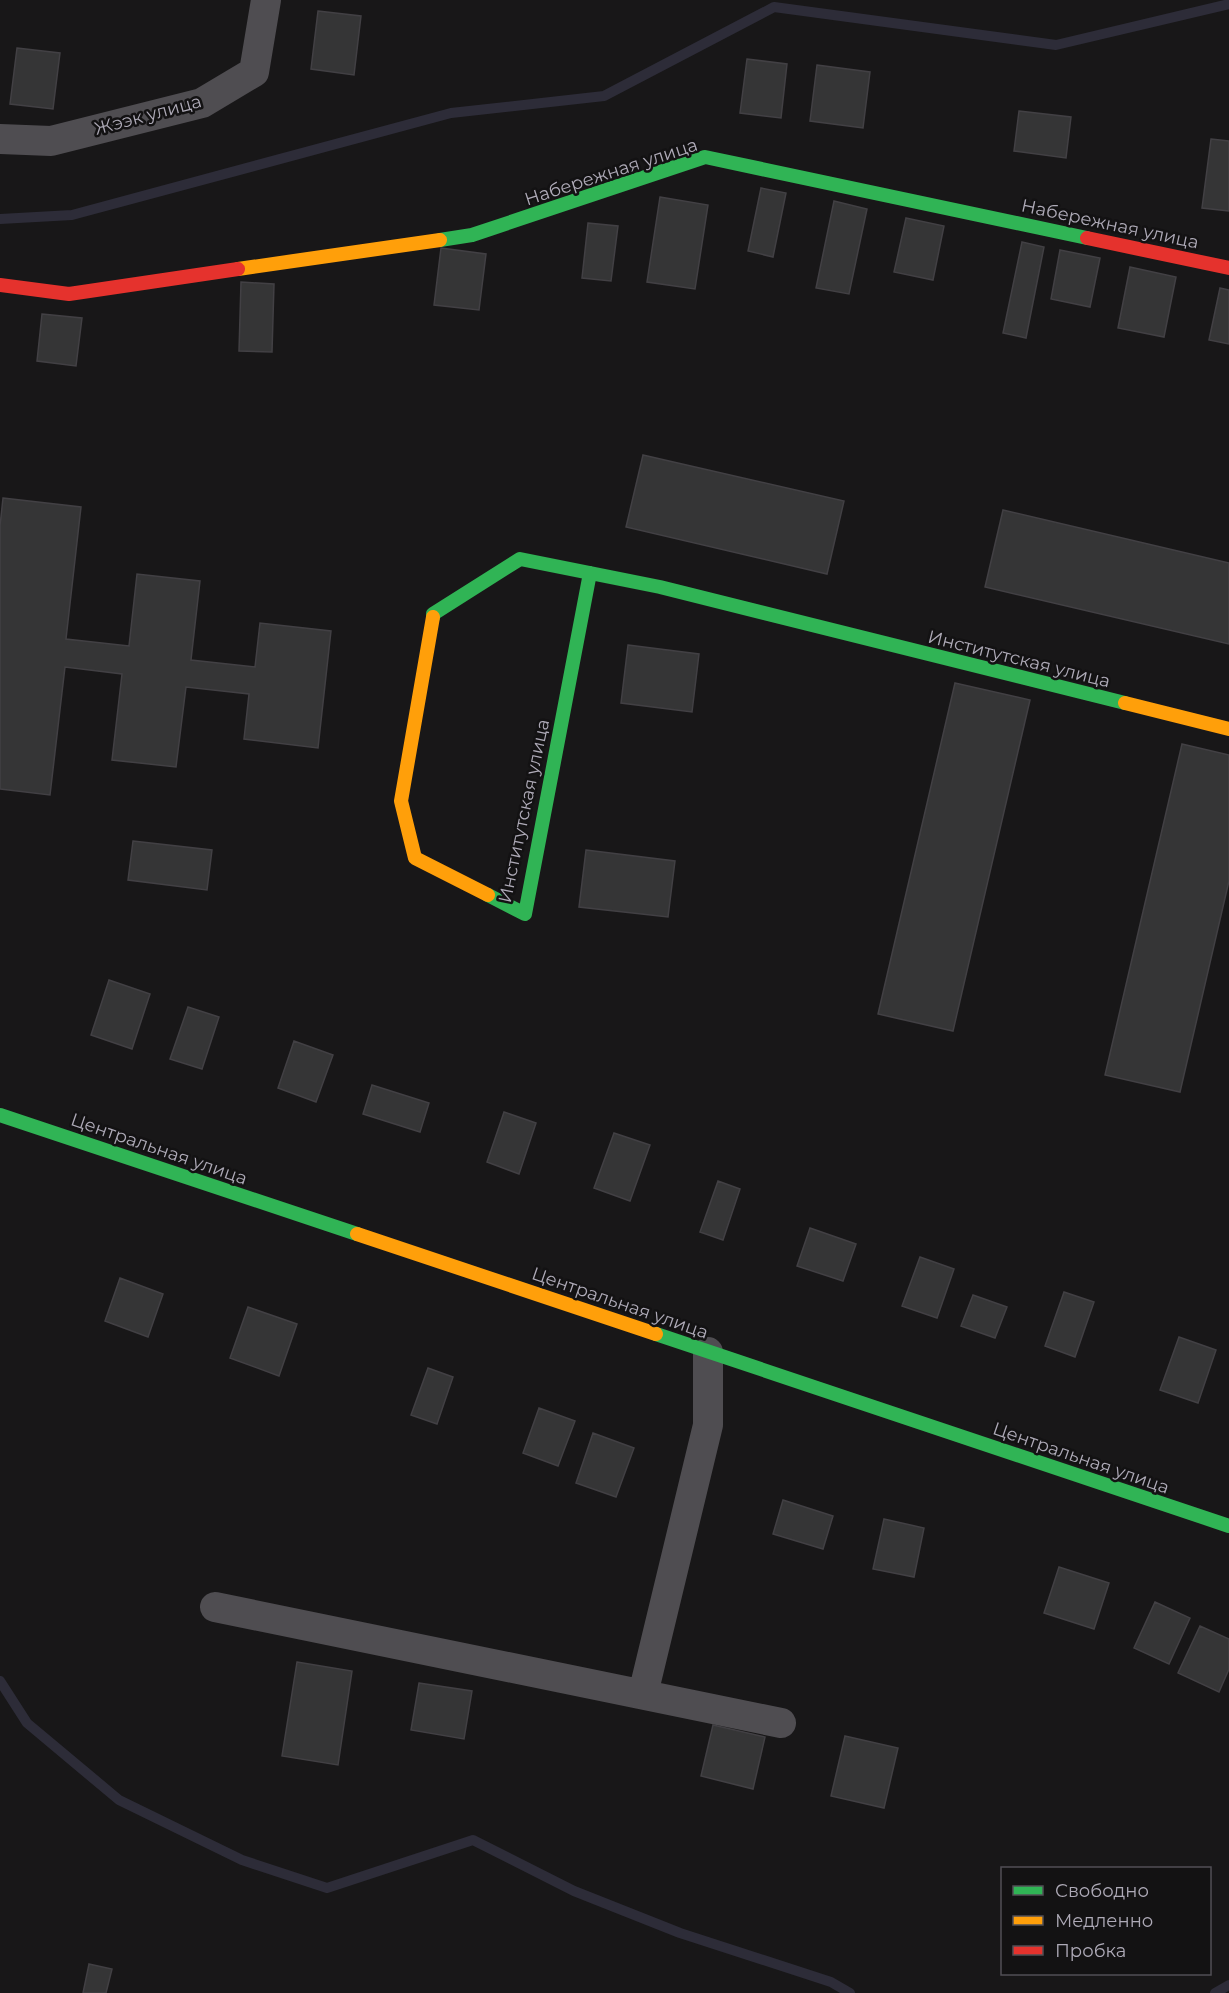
<svg xmlns="http://www.w3.org/2000/svg" width="1229" height="1993" font-family="Montserrat,sans-serif">
<style>
.lines{fill:none;stroke-linecap:round;stroke-linejoin:round}
.stream{stroke:#2d2c38;stroke-width:10}
.building{fill:#353536;stroke:#424044;stroke-width:1.5}
.street{stroke:#4f4d51;stroke-width:30}
.fast{stroke:#30b455;stroke-width:14}
.slow{stroke:#ff9f0a;stroke-width:14}
.jam{stroke:#e5322d;stroke-width:14}
.labels{text-anchor:middle;stroke-width:5;stroke-linejoin:round;paint-order:stroke}
.street-label{font-size:18px;fill:#aeaab7;stroke:#131213}
</style>
<rect width="100%" height="100%" fill="#181718"/>
<g class="lines">
<path class="stream" d="M 0,219 L 72,215 L 451,113 L 604,96 L 774,7 L 1056,45 L 1229,4
M 0,1681 L 27,1723 L 119,1800 L 242,1860 L 327,1888 L 473,1840 L 574,1891 L 680,1933 L 831,1982 L 850,1993
M 1215,1993 L 1229,1985"/>
</g>
<path class="building" d="M 318,11 L 361,16 L 354,75 L 311,69 Z
M 17,48 L 60,53 L 53,109 L 10,104 Z
M 747,59 L 787,64 L 781,118 L 740,113 Z
M 817,65 L 870,72 L 863,128 L 810,121 Z
M 1019,111 L 1071,117 L 1066,158 L 1014,151 Z
M 1211,139 L 1229,141 L 1229,211 L 1202,208 Z
M 761,188 L 786,193 L 773,257 L 748,251 Z
M 660,197 L 708,205 L 695,289 L 647,282 Z
M 834,201 L 867,209 L 849,294 L 816,288 Z
M 906,218 L 944,226 L 933,280 L 894,272 Z
M 588,223 L 618,226 L 611,281 L 582,278 Z
M 1022,242 L 1044,247 L 1026,338 L 1003,333 Z
M 441,248 L 486,254 L 479,310 L 434,305 Z
M 1060,250 L 1100,258 L 1090,307 L 1051,299 Z
M 1130,267 L 1176,277 L 1164,337 L 1118,328 Z
M 241,282 L 274,284 L 272,352 L 239,351 Z
M 1220,288 L 1229,290 L 1229,344 L 1209,340 Z
M 42,314 L 82,318 L 76,366 L 37,361 Z
M 643,455 L 844,501 L 827,574 L 626,527 Z
M 3,498 L 81,507 L 66,639 L 129,646 L 137,574 L 200,581 L 191,660 L 255,667 L 260,623 L 331,631 L 318,748 L 244,739 L 249,694 L 186,687 L 176,767 L 112,760 L 122,674 L 65,667 L 50,795 L 0,789 L 0,526 Z
M 1003,510 L 1229,563 L 1229,644 L 985,587 Z
M 628,645 L 699,654 L 692,712 L 621,703 Z
M 955,683 L 1030,700 L 953,1031 L 878,1014 Z
M 1182,744 L 1229,755 L 1229,881 L 1180,1092 L 1105,1075 Z
M 133,841 L 212,850 L 207,890 L 128,880 Z
M 586,850 L 675,861 L 668,917 L 579,907 Z
M 109,980 L 150,994 L 132,1049 L 91,1035 Z
M 188,1007 L 219,1017 L 202,1069 L 170,1059 Z
M 294,1041 L 333,1055 L 316,1102 L 278,1088 Z
M 372,1085 L 429,1103 L 420,1132 L 363,1114 Z
M 504,1112 L 536,1123 L 519,1174 L 487,1162 Z
M 614,1133 L 650,1145 L 630,1201 L 594,1188 Z
M 718,1181 L 740,1189 L 723,1240 L 700,1232 Z
M 810,1228 L 856,1244 L 843,1281 L 797,1266 Z
M 920,1257 L 954,1269 L 937,1318 L 902,1306 Z
M 120,1278 L 163,1294 L 148,1337 L 105,1321 Z
M 1064,1292 L 1094,1302 L 1075,1357 L 1045,1346 Z
M 973,1295 L 1007,1307 L 995,1338 L 961,1326 Z
M 248,1307 L 297,1324 L 279,1376 L 230,1358 Z
M 1179,1337 L 1216,1350 L 1198,1403 L 1160,1390 Z
M 428,1368 L 453,1377 L 437,1424 L 411,1415 Z
M 539,1408 L 575,1421 L 558,1466 L 523,1453 Z
M 593,1433 L 634,1448 L 616,1497 L 576,1483 Z
M 783,1500 L 833,1516 L 823,1549 L 773,1534 Z
M 884,1519 L 924,1528 L 914,1577 L 873,1569 Z
M 1059,1567 L 1109,1583 L 1094,1629 L 1044,1613 Z
M 1155,1602 L 1190,1618 L 1169,1664 L 1134,1648 Z
M 1200,1626 L 1229,1639 L 1229,1669 L 1219,1692 L 1178,1673 Z
M 297,1662 L 352,1671 L 338,1765 L 282,1756 Z
M 419,1683 L 472,1691 L 464,1739 L 411,1730 Z
M 713,1725 L 765,1737 L 753,1789 L 701,1776 Z
M 845,1736 L 898,1748 L 884,1808 L 831,1796 Z
M 89,1964 L 112,1969 L 106,1993 L 83,1993 Z"/>
<g class="lines">
<path class="street" d="M 0,139 L 51,141 L 202,103 L 254,72 L 266,0
M 215,1607 L 781,1723
M 643,1694 L 708,1425 L 708,1352"/>
<path class="fast" d="M 440,240 L 472,235 L 705,157 L 1087,238
M 433,617 L 433,614 L 520,559 L 660,587 L 1125,703
M 488,895 L 525,914 L 590,573
M 0,1115 L 357,1234
M 656,1334 L 1229,1526"/>
<path class="slow" d="M 238,269 L 440,240
M 433,617 L 401,801 L 415,858 L 488,895
M 1125,703 L 1229,729
M 357,1234 L 656,1334"/>
<path class="jam" d="M 1087,238 L 1229,268
M 0,285 L 69,294 L 238,269"/>
</g>
<g class="labels">
<g class="street-label">
<text transform="translate(148 115) rotate(-15)" y="6">Жээк улица</text>
<text transform="translate(611 172) rotate(-18)" y="6">Набережная улица</text>
<text transform="translate(1110 224) rotate(12)" y="6">Набережная улица</text>
<text transform="translate(1019 659) rotate(14)" y="6">Институтская улица</text>
<text transform="translate(524 811) rotate(-78)" y="6">Институтская улица</text>
<text transform="translate(159 1149) rotate(19)" y="6">Центральная улица</text>
<text transform="translate(620 1303) rotate(19)" y="6">Центральная улица</text>
<text transform="translate(1081 1458) rotate(19)" y="6">Центральная улица</text>
</g>
</g>
<rect x="1001" y="1867" width="210" height="108" fill="#131213" stroke="#514f55" stroke-width="1.5"/>
<rect x="1013" y="1886" width="30" height="9" fill="#30b455" stroke="#514f55" stroke-width="1.5"/>
<text x="1055" y="1897" font-size="18" fill="#aeaab7">Свободно</text>
<rect x="1013" y="1916" width="30" height="9" fill="#ff9f0a" stroke="#514f55" stroke-width="1.5"/>
<text x="1055" y="1927" font-size="18" fill="#aeaab7">Медленно</text>
<rect x="1013" y="1946" width="30" height="9" fill="#e5322d" stroke="#514f55" stroke-width="1.5"/>
<text x="1055" y="1957" font-size="18" fill="#aeaab7">Пробка</text>
</svg>
